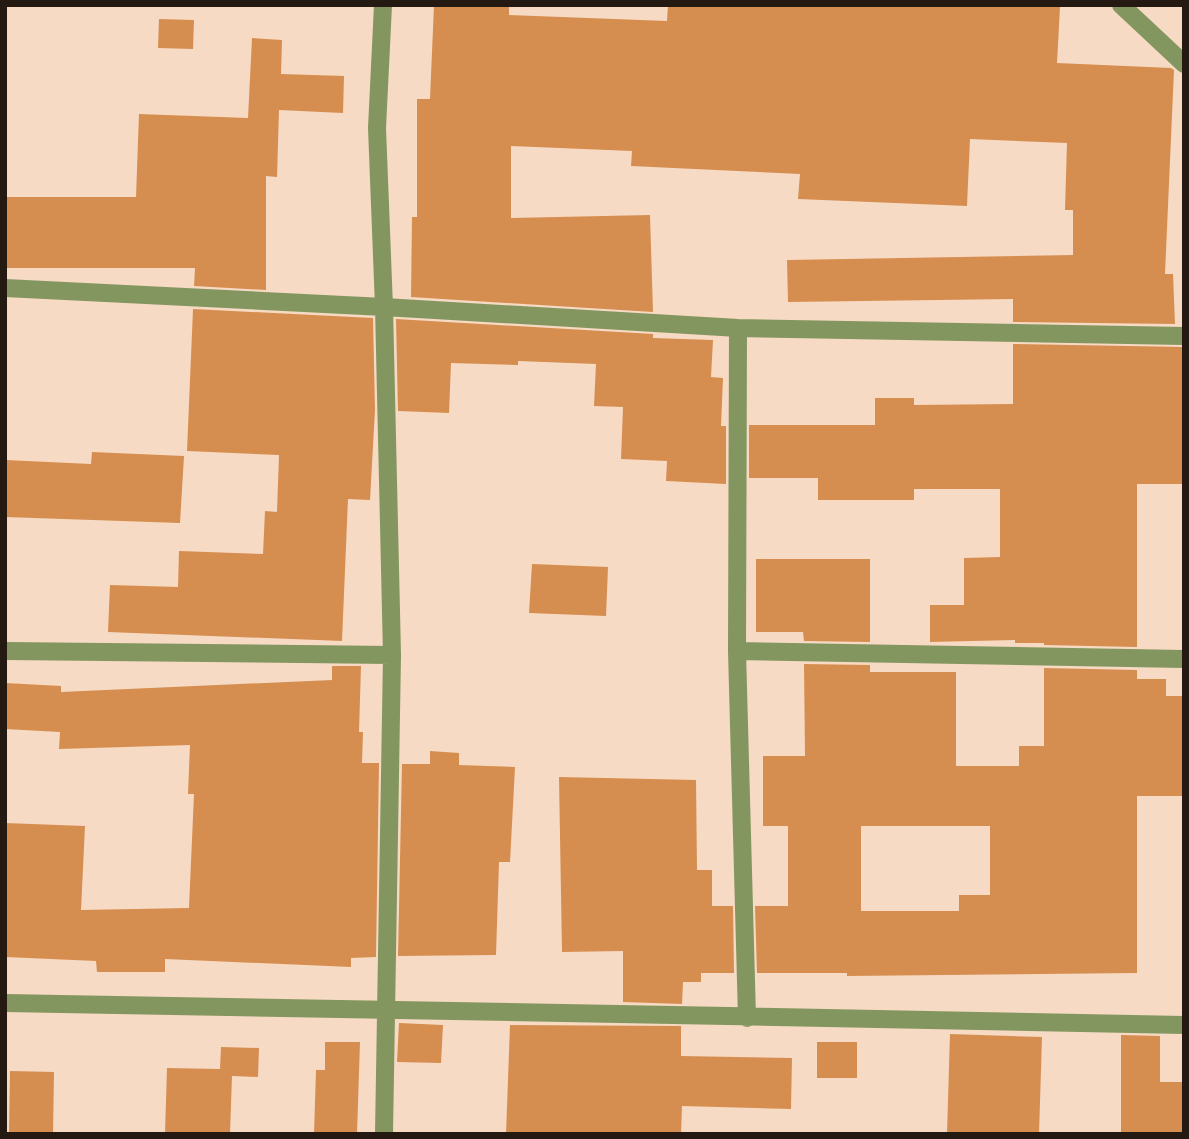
<svg xmlns="http://www.w3.org/2000/svg" width="1189" height="1139" font-family="'DejaVu Sans',sans-serif">
<style>
.building{fill:#d68e50;fill-rule:evenodd}
.lines{fill:none;stroke-linecap:round;stroke-linejoin:round}
.street{stroke:#84965f;stroke-width:18}
</style>
<rect width="100%" height="100%" fill="#f6dac4"/>
<path class="building" d="M 434,5 L 509,5 L 509,15 L 667,21 L 668,5 L 1060,7 L 1057,63 L 1171,68 L 1174,70 L 1165,274 L 1173,274 L 1175,324 L 1013,322 L 1013,299 L 788,302 L 787,260 L 1073,255 L 1073,210 L 1065,210 L 1067,143 L 970,139 L 967,206 L 798,199 L 800,174 L 631,166 L 632,151 L 511,146 L 511,218 L 650,215 L 653,312 L 411,297 L 412,217 L 417,217 L 417,99 L 430,99 Z
M 159,19 L 194,20 L 193,49 L 158,48 Z
M 252,38 L 282,40 L 281,74 L 344,76 L 343,113 L 279,110 L 277,177 L 266,176 L 266,290 L 194,286 L 195,268 L 5,268 L 5,197 L 136,197 L 139,114 L 248,118 Z
M 193,309 L 373,318 L 375,410 L 370,500 L 348,499 L 342,641 L 108,632 L 110,585 L 178,587 L 179,551 L 263,554 L 265,511 L 277,512 L 279,455 L 187,451 Z
M 396,319 L 653,334 L 653,338 L 713,340 L 711,377 L 723,378 L 721,426 L 726,426 L 726,484 L 666,481 L 667,461 L 621,459 L 623,407 L 594,406 L 596,364 L 518,361 L 518,365 L 451,363 L 449,413 L 398,411 Z
M 1013,344 L 1184,347 L 1184,484 L 1137,484 L 1137,647 L 1044,645 L 1044,643 L 1015,643 L 1015,640 L 930,642 L 930,605 L 964,605 L 964,558 L 1000,557 L 1000,489 L 914,489 L 914,500 L 818,500 L 818,478 L 749,478 L 749,425 L 875,425 L 875,398 L 914,398 L 914,405 L 1013,404 Z
M 92,452 L 184,456 L 180,523 L 5,517 L 5,460 L 91,464 Z
M 756,559 L 870,559 L 870,642 L 804,641 L 803,632 L 756,632 Z
M 532,564 L 608,567 L 606,616 L 529,613 Z
M 804,664 L 870,665 L 870,672 L 956,672 L 956,766 L 1019,766 L 1019,746 L 1044,746 L 1044,668 L 1137,670 L 1137,679 L 1166,679 L 1166,696 L 1184,696 L 1184,796 L 1137,796 L 1137,973 L 847,976 L 847,973 L 757,973 L 755,906 L 788,906 L 788,826 L 763,826 L 763,756 L 805,756 ZM 861,826 L 990,826 L 990,895 L 959,895 L 959,911 L 861,911 Z
M 332,666 L 361,666 L 359,732 L 363,732 L 362,763 L 379,763 L 376,957 L 351,958 L 351,967 L 165,959 L 165,972 L 97,972 L 96,961 L 5,957 L 5,823 L 85,826 L 81,910 L 189,908 L 194,794 L 188,794 L 190,745 L 59,749 L 60,732 L 5,729 L 5,683 L 61,686 L 61,692 L 332,680 Z
M 430,751 L 459,753 L 459,765 L 515,767 L 510,862 L 499,862 L 496,955 L 398,956 L 402,764 L 430,764 Z
M 559,777 L 696,780 L 697,870 L 712,870 L 712,906 L 733,906 L 734,973 L 701,973 L 701,982 L 683,982 L 682,1004 L 623,1002 L 623,951 L 562,952 Z
M 399,1023 L 443,1025 L 441,1063 L 397,1062 Z
M 510,1025 L 681,1026 L 681,1056 L 792,1058 L 791,1109 L 682,1106 L 681,1134 L 506,1134 Z
M 950,1034 L 1042,1037 L 1039,1134 L 947,1134 Z
M 1121,1035 L 1160,1036 L 1160,1082 L 1184,1082 L 1184,1134 L 1121,1134 Z
M 325,1042 L 360,1042 L 357,1134 L 314,1134 L 316,1070 L 325,1070 Z
M 817,1042 L 857,1042 L 857,1078 L 817,1078 Z
M 221,1047 L 259,1048 L 258,1077 L 232,1076 L 230,1134 L 165,1134 L 167,1068 L 220,1069 Z
M 10,1071 L 54,1072 L 53,1134 L 9,1134 Z"/>
<g class="lines">
<path class="street" d="M 383,5 L 377,128 L 384,307 L 392,655 L 384,1134
M 1121,5 L 1184,64
M 5,288 L 384,307 L 738,328 L 1184,336
M 738,328 L 737,651 L 747,1018
M 5,651 L 392,655
M 737,651 L 1184,659
M 5,1003 C 398,1008 791,1018 1184,1025"/>
</g>
<rect width="1189" height="1139" fill="none" stroke="#241a12" stroke-width="14"/>
</svg>
